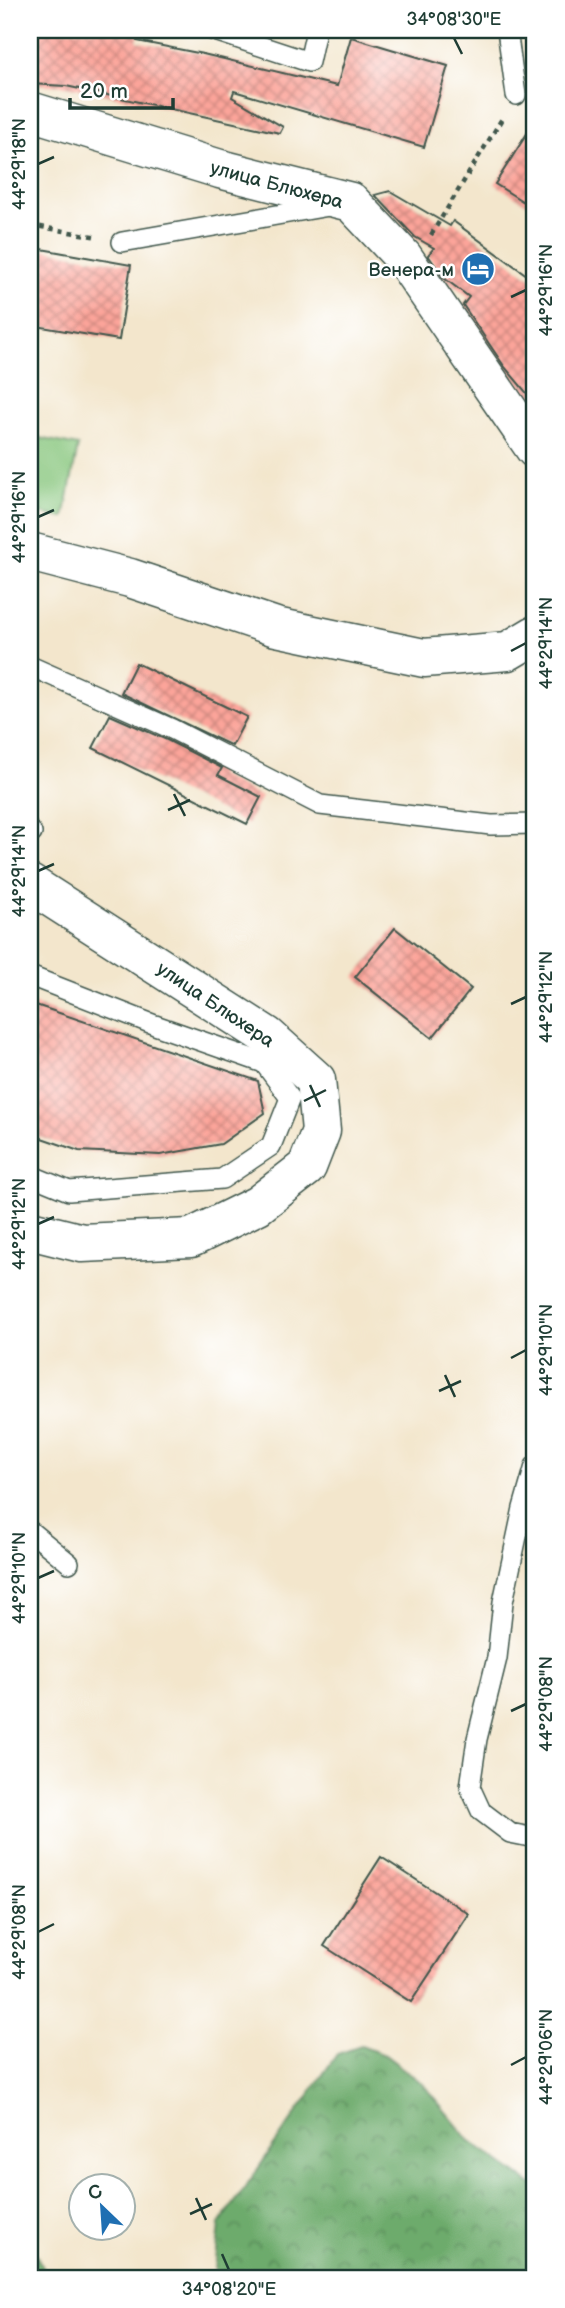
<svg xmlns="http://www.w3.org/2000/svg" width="565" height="2308" font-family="'Balsamiq Sans',sans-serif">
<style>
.forest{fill:url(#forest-crowns);stroke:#467450;stroke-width:2}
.pitch{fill:#87c67d;stroke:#538258;stroke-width:2}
.building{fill:url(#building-cross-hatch)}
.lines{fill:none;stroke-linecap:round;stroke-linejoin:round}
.lane-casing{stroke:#3f564b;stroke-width:22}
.primary-casing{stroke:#3f564b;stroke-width:41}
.path{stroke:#3f564b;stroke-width:4.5;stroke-dasharray:5 5;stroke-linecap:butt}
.lane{stroke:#fff;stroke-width:19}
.primary{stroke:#fff;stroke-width:38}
.ticks{fill:none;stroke:#1f3d34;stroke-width:2.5}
.labels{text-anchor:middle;stroke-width:5;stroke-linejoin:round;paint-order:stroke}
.street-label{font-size:19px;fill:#1f3d34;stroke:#fff}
.poi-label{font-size:19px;fill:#1f3d34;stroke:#fff;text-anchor:end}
.neatline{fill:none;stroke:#1f3d34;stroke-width:2.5}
.ticks-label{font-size:18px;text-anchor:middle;fill:#1f3d34}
</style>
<defs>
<pattern id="forest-crowns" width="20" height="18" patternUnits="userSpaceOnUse" patternTransform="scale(1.75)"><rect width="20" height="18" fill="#6dab6c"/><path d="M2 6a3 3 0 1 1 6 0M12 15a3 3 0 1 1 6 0" fill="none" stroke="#598c5a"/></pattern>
<pattern id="building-cross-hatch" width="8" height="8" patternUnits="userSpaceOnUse" patternTransform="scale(1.75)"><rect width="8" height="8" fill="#fca49a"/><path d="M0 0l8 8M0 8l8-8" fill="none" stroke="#cb877e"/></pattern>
</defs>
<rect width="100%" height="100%" fill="#fff"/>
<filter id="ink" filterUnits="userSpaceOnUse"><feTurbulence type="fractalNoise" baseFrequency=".0143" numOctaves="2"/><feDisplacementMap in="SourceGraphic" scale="14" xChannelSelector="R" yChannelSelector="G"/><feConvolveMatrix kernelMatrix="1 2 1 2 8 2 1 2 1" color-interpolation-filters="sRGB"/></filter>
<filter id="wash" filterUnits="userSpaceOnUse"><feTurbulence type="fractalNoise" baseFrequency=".00686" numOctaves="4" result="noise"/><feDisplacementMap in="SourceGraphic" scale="28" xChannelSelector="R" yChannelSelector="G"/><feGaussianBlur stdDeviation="1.57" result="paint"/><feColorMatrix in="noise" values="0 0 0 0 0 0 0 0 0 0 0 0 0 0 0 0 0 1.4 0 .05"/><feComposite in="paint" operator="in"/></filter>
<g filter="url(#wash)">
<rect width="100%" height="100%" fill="#f3e6cc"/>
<path class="forest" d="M 361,2046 L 385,2055 L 422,2083 L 469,2140 L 535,2187 L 535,2278 L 214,2278 L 220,2224 L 337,2054 Z
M 30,2243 L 48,2278 L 30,2278 Z"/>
<path class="pitch" d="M 30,436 L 78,446 L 64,518 L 30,511 Z"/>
<g id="blocks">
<path class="building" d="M 30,30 L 141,30 L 137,41 L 203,54 L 337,86 L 351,37 L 448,66 L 424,147 L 234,91 L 232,97 L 283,127 L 280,133 L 66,86 L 30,84 Z
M 535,121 L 535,209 L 495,184 Z
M 390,191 L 450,226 L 453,221 L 535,281 L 535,403 L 504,366 L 463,305 L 469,297 L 444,278 L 428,255 L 434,248 L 415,237 L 375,195 Z
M 30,247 L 131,265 L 119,340 L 30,325 Z
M 136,663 L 247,717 L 232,746 L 121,693 Z
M 110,715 L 167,740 L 222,768 L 218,775 L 261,797 L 247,824 L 93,748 Z
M 395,928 L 471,989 L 432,1038 L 355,977 Z
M 30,1003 L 258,1081 L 265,1113 L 221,1144 L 160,1155 L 79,1151 L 30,1134 Z
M 381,1857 L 469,1914 L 411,2002 L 324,1946 Z"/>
</g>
</g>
<g filter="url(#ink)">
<use href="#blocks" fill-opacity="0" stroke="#3f564b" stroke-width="2"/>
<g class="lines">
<g class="lane-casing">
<path id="lane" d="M 212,30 L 309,62 L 316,30
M 507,30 L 516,95
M 122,242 L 329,206
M 30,666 L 172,729 L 320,805 L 491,825 L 535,824
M 30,830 L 32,833
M 30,976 L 155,1025 L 264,1063 L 290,1098 L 271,1146 L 222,1179 L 69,1191 L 30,1175
M 535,1466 L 523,1508 L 503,1602 L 497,1658 L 477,1739 L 470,1787 L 481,1811 L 510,1833 L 535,1838
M 30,1531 L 69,1563"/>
</g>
<g class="primary-casing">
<path id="primary" d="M 30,111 L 220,169 L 351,202 L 403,257 L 535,449
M 30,552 L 130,578 L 276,627 L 424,658 L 508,651 L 535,635
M 30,884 L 267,1036 L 316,1080 L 321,1131 L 307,1167 L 258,1205 L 191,1238 L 82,1243 L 30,1230"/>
</g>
<path class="path" d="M 30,225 L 98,237
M 431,235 L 503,117"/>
<use href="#lane" class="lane"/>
<use href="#primary" class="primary"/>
</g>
</g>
<path class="ticks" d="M 454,38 L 462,54M 38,164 L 54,157M 511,297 L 526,290M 38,517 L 54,510M 511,651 L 526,643M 174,794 L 185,816M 168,810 L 190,800M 38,871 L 54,864M 511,1004 L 526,997M 310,1085 L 320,1107M 304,1101 L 326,1090M 38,1224 L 54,1217M 511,1358 L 526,1350M 445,1375 L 455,1397M 439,1391 L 461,1381M 38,1578 L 54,1571M 511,1711 L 526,1704M 38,1932 L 54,1924M 511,2065 L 526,2057M 196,2198 L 206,2220M 190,2214 L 212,2204M 222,2254 L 229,2270"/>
<defs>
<g id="hotel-disc" transform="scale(1.75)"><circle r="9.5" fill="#1f6fb2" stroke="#fff"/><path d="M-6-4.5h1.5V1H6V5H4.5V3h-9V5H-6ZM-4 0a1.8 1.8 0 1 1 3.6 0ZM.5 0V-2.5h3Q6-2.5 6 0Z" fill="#fff"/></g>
</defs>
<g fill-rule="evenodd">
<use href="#hotel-disc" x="478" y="269"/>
</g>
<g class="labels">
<g class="street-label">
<text transform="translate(277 184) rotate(15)" y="7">улица Блюхера</text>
<text transform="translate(216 1004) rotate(34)" y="7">улица Блюхера</text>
</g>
<g class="poi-label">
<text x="454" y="276">Венера-м</text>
</g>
</g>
<rect width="565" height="2308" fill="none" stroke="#fff" stroke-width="77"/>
<g transform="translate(102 2207) rotate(335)"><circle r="33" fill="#ffffff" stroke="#a5b1ae" stroke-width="2"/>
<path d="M0-5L12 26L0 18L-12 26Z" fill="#1f6fb2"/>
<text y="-10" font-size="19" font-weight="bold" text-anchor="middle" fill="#1f3d34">С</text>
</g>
<path d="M70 98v10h103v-10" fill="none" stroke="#1f3d34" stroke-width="3.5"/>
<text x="80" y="98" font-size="21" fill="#1f3d34" stroke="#ffffff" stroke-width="5" paint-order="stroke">20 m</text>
<rect x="38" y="38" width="488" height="2232" class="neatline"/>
<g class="ticks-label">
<text x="454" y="25">34°08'30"E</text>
<text transform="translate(19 164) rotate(-90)" y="6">44°29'18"N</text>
<text transform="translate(546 290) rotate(-90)" y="6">44°29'16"N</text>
<text transform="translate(19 517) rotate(-90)" y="6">44°29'16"N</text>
<text transform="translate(546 643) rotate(-90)" y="6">44°29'14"N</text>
<text transform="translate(19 871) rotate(-90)" y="6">44°29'14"N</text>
<text transform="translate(546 997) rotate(-90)" y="6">44°29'12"N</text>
<text transform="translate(19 1224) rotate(-90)" y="6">44°29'12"N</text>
<text transform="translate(546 1350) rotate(-90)" y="6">44°29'10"N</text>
<text transform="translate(19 1578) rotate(-90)" y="6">44°29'10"N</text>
<text transform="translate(546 1704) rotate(-90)" y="6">44°29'08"N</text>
<text transform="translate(19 1932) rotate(-90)" y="6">44°29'08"N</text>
<text transform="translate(546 2057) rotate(-90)" y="6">44°29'06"N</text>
<text x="229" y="2295">34°08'20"E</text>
</g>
</svg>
